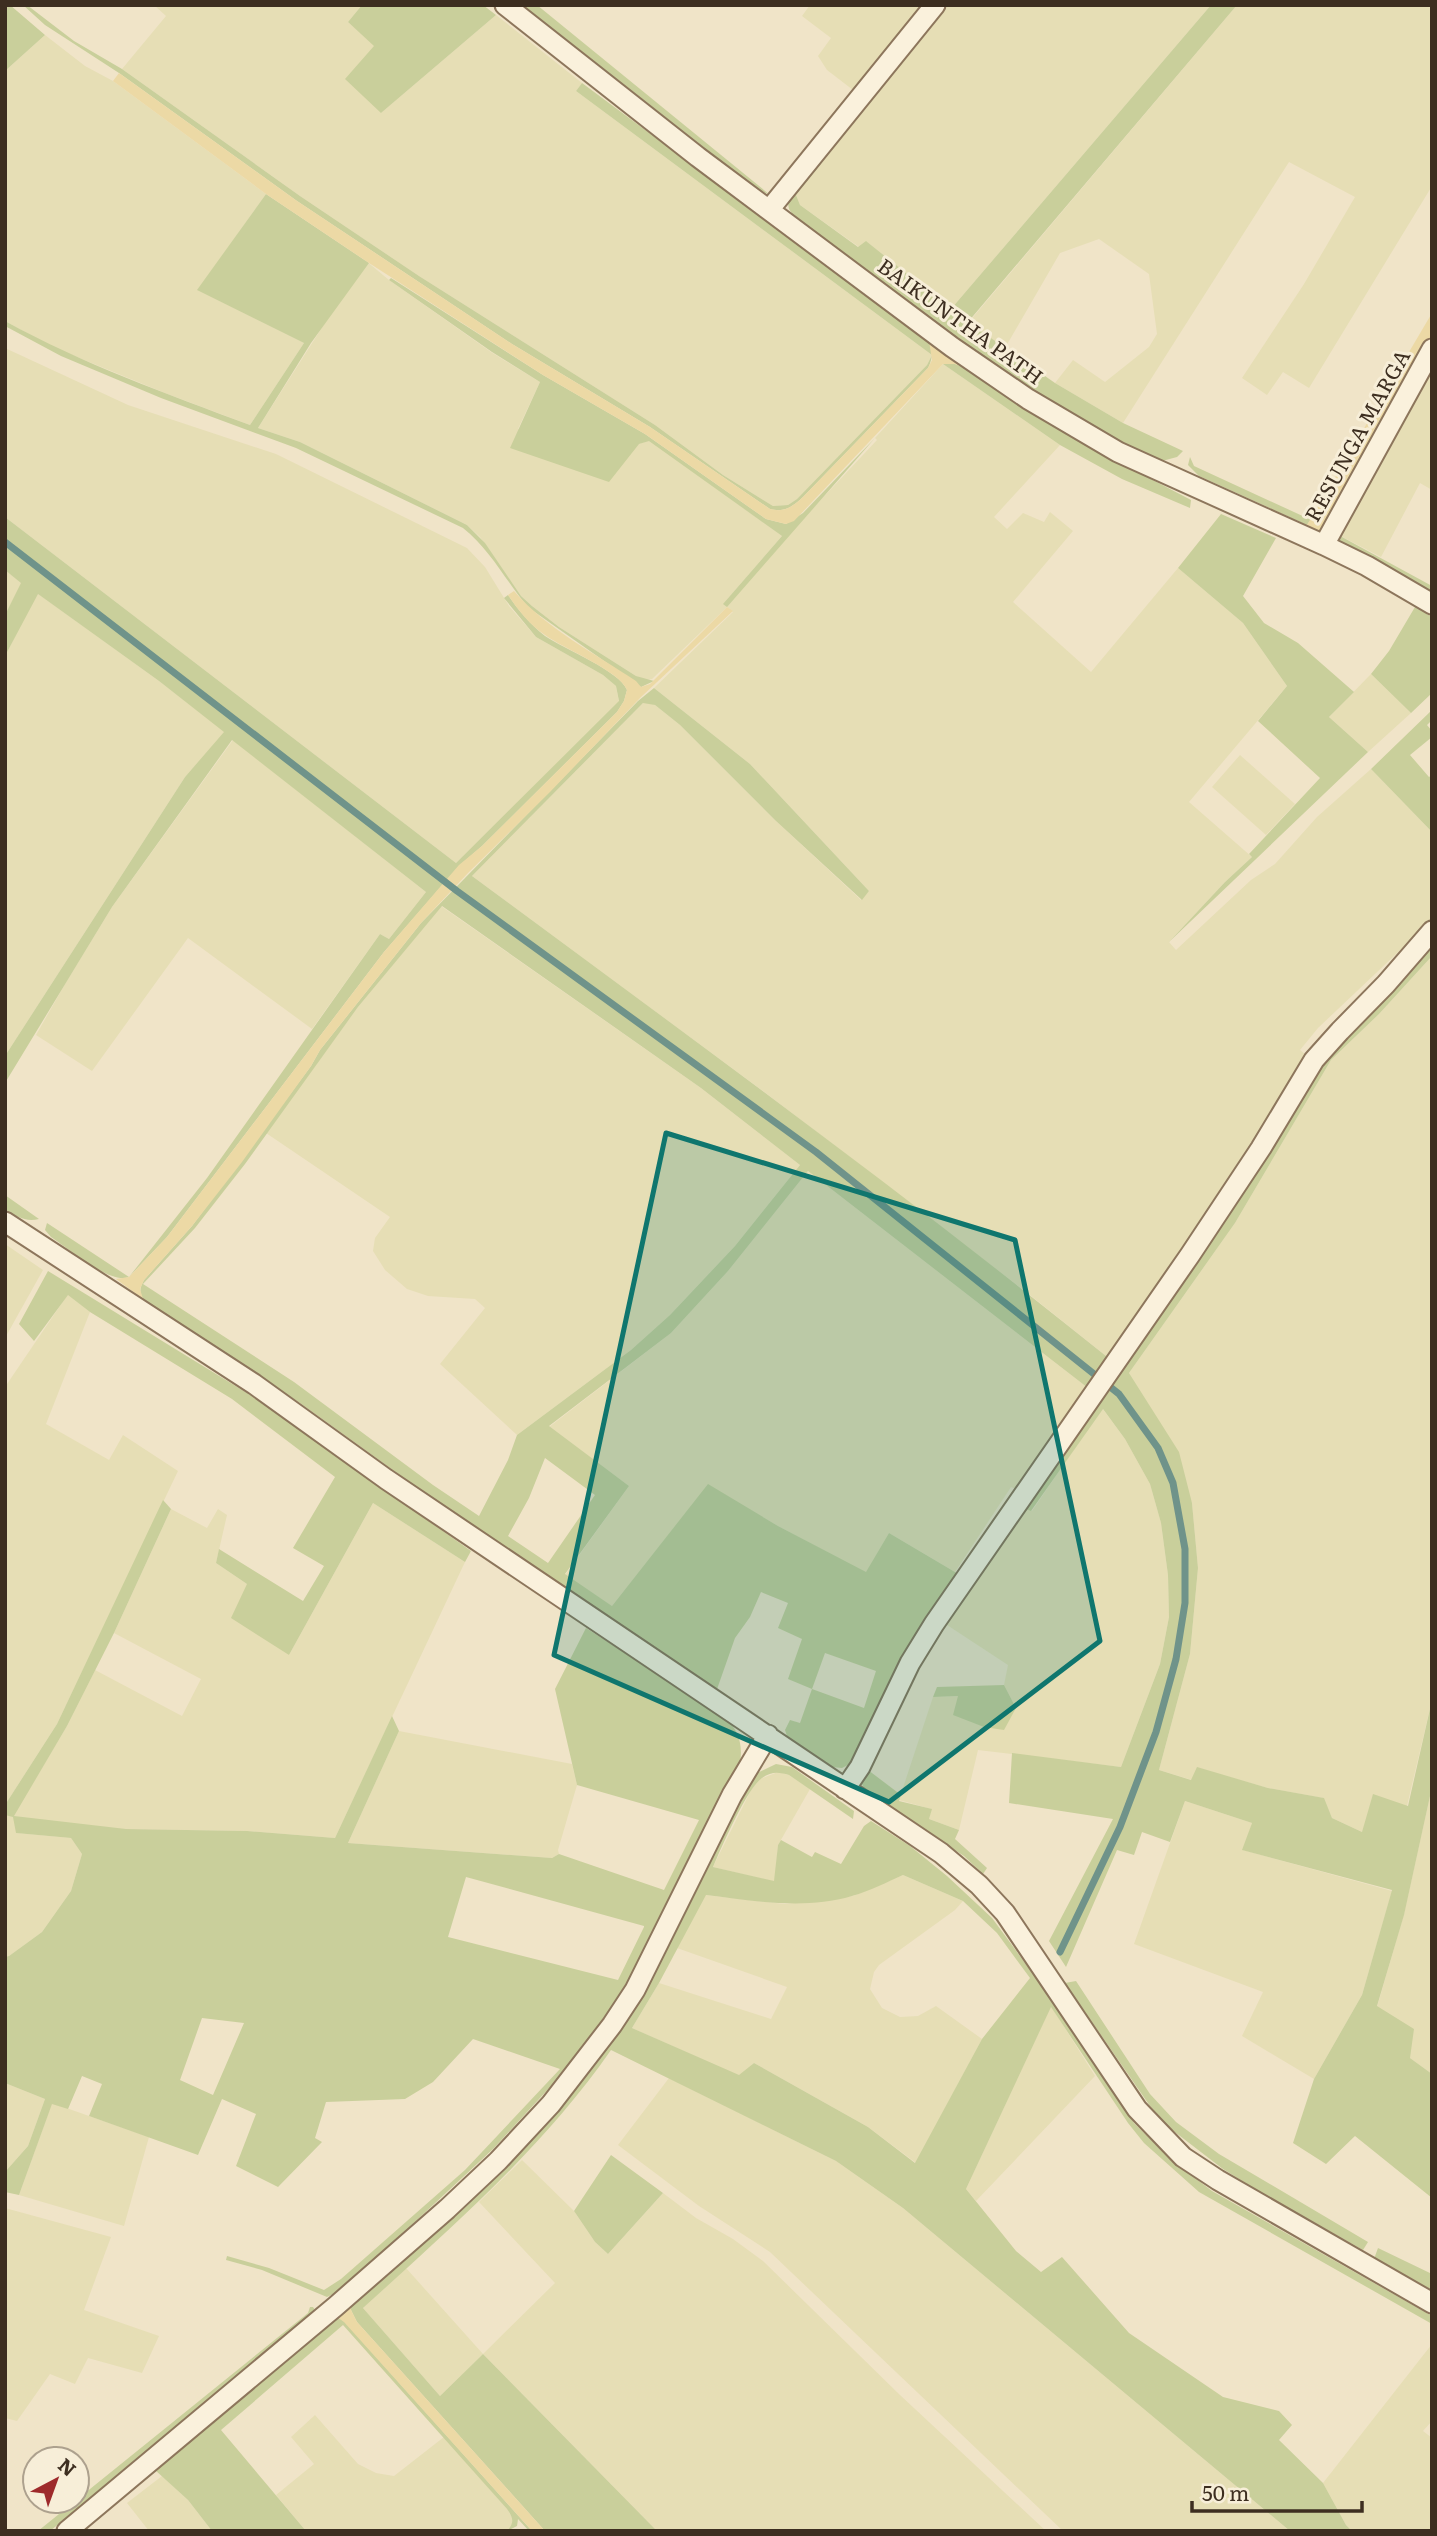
<svg xmlns="http://www.w3.org/2000/svg" width="1437" height="2536" font-family="Literata,serif">
<style>
.farmland{fill:#e6deb5}
.green{fill:#c9cf9b;fill-rule:evenodd}
.sand{fill:#ecd9a5}
.lines{fill:none;stroke-linecap:round;stroke-linejoin:round}
.stream{stroke:#6f938a;stroke-width:7}
.street-casing{stroke:#8d765c;stroke-width:23}
.street{stroke:#faf1dc;stroke-width:19}
.marked{fill:#0f766e;fill-opacity:0.2;stroke:#0f766e;stroke-width:5;stroke-linejoin:round}
.labels{text-anchor:middle;stroke-width:6;stroke-linejoin:round;paint-order:stroke}
.street-label{font-size:21px;fill:#3d2e20;stroke:#f7eed8}
</style>
<rect width="100%" height="100%" fill="#f0e4c8"/>
<path class="farmland" d="M 154,5 L 362,5 L 348,22 L 374,45 L 381,113 L 496,15 L 582,83 L 576,91 L 932,355 L 927,365 L 797,499 L 788,505 L 773,506 L 723,475 L 655,425 L 419,276 L 300,196 L 122,69 L 166,16 Z
M 810,5 L 927,5 L 857,93 L 827,70 L 818,56 L 831,38 L 802,16 Z
M 947,5 L 1211,5 L 951,309 L 867,242 L 859,247 L 800,205 L 796,195 L 821,164 L 815,158 Z
M 1237,5 L 1432,5 L 1432,186 L 1309,388 L 1283,372 L 1267,395 L 1242,378 L 1304,284 L 1355,197 L 1289,162 L 1123,423 L 1055,383 L 1073,360 L 1105,382 L 1149,347 L 1157,334 L 1149,274 L 1099,239 L 1060,253 L 1005,348 L 968,323 Z
M 45,35 L 85,66 L 113,81 L 266,194 L 198,290 L 304,343 L 250,425 L 165,393 L 50,346 L 5,321 L 5,71 Z
M 365,260 L 389,280 L 491,352 L 540,382 L 518,429 L 639,444 L 649,440 L 782,536 L 724,603 L 877,440 L 875,438 L 943,364 L 1060,445 L 994,517 L 1007,529 L 1023,513 L 1044,522 L 1050,512 L 1073,531 L 1013,602 L 1091,672 L 1178,568 L 1243,623 L 1287,686 L 1189,802 L 1252,857 L 1225,882 L 1169,942 L 1176,950 L 1251,880 L 1275,864 L 1317,817 L 1371,769 L 1432,832 L 1432,920 L 1318,1028 L 1300,1050 L 1305,1054 L 1256,1144 L 1111,1360 L 1025,1291 L 767,1094 L 472,876 L 643,703 L 648,702 L 655,705 L 680,725 L 776,821 L 861,900 L 869,891 L 750,764 L 654,688 L 733,612 L 727,607 L 652,679 L 646,680 L 636,676 L 559,627 L 532,606 L 521,596 L 480,537 L 467,525 L 300,442 L 258,428 Z
M 1432,336 L 1432,490 L 1420,483 L 1381,557 L 1331,531 L 1380,430 Z
M 5,348 L 128,405 L 276,454 L 467,548 L 485,567 L 509,606 L 536,637 L 603,675 L 616,686 L 619,702 L 456,863 L 5,517 Z
M 5,570 L 22,583 L 5,615 Z
M 37,593 L 159,681 L 225,732 L 185,777 L 5,1056 L 5,656 Z
M 1371,674 L 1411,713 L 1368,752 L 1329,717 Z
M 233,740 L 426,892 L 389,939 L 380,934 L 312,1029 L 188,938 L 92,1071 L 36,1035 L 65,984 L 112,907 Z
M 1240,755 L 1295,804 L 1266,835 L 1212,787 Z
M 441,906 L 701,1088 L 800,1165 L 735,1246 L 670,1315 L 631,1350 L 517,1435 L 440,1364 L 485,1308 L 475,1299 L 428,1296 L 407,1289 L 385,1270 L 373,1251 L 375,1238 L 390,1217 L 266,1133 L 358,1007 Z
M 1432,956 L 1432,1700 L 1407,1806 L 1362,1832 L 1332,1818 L 1323,1798 L 1268,1788 L 1197,1768 L 1192,1780 L 1159,1770 L 1190,1654 L 1198,1568 L 1192,1503 L 1129,1373 L 1235,1223 L 1331,1060 L 1379,1014 Z
M 808,1171 L 1088,1388 L 1018,1490 L 1011,1487 L 955,1572 L 889,1533 L 866,1573 L 778,1526 L 708,1485 L 612,1606 L 565,1575 L 629,1486 L 549,1427 L 671,1333 L 728,1271 Z
M 5,1244 L 43,1270 L 5,1338 Z
M 68,1294 L 90,1312 L 46,1424 L 109,1460 L 123,1435 L 178,1471 L 57,1724 L 5,1805 L 5,1387 Z
M 1102,1408 L 1125,1439 L 1150,1484 L 1161,1523 L 1168,1575 L 1169,1617 L 1160,1664 L 1121,1767 L 978,1750 L 959,1830 L 929,1819 L 931,1809 L 899,1800 L 933,1697 L 958,1696 L 1003,1730 L 1016,1708 L 1004,1685 L 1008,1665 L 944,1623 L 1027,1508 L 1032,1511 Z
M 373,1503 L 465,1562 L 335,1838 L 247,1831 L 126,1829 L 17,1833 L 71,1838 L 82,1854 L 71,1891 L 42,1932 L 9,1956 L 5,1957 L 5,1815 L 13,1816 L 67,1726 L 95,1670 L 182,1716 L 201,1679 L 114,1633 L 171,1509 L 207,1528 L 218,1509 L 227,1515 L 216,1563 L 247,1584 L 289,1655 Z
M 399,1731 L 572,1764 L 577,1785 L 558,1850 L 559,1854 L 552,1858 L 348,1843 Z
M 778,1772 L 789,1775 L 810,1789 L 778,1845 L 775,1882 L 713,1867 L 752,1788 L 760,1779 Z
M 1432,1787 L 1432,2074 L 1410,2058 L 1377,2007 L 1404,1914 Z
M 1185,1801 L 1252,1823 L 1243,1850 L 1392,1891 L 1362,1995 L 1314,2079 L 1242,2036 L 1263,1992 L 1134,1944 Z
M 903,1875 L 963,1901 L 955,1910 L 879,1965 L 874,1972 L 870,1989 L 882,2008 L 900,2017 L 918,2016 L 936,2006 L 982,2039 L 916,2163 L 868,2127 L 754,2063 L 739,2076 L 632,2028 L 659,1983 L 771,2019 L 787,1987 L 677,1948 L 705,1895 L 785,1904 L 853,1896 Z
M 1051,2006 L 1095,2076 L 976,2201 L 966,2189 Z
M 669,2078 L 836,2161 L 903,2208 L 1290,2531 L 1063,2531 L 770,2252 L 699,2206 L 618,2145 Z
M 5,2083 L 45,2099 L 28,2146 L 5,2172 Z
M 52,2103 L 149,2137 L 124,2226 L 19,2195 Z
M 522,2160 L 574,2211 L 595,2242 L 608,2254 L 663,2193 L 696,2218 L 733,2239 L 763,2261 L 900,2395 L 1046,2531 L 657,2531 L 483,2354 L 440,2396 L 363,2308 L 406,2268 L 483,2354 L 555,2283 L 479,2202 Z
M 5,2208 L 111,2237 L 84,2310 L 159,2336 L 142,2373 L 88,2358 L 75,2384 L 50,2374 L 17,2421 L 5,2418 Z
M 1432,2344 L 1432,2421 L 1423,2431 L 1432,2438 L 1432,2531 L 1352,2531 L 1346,2525 L 1323,2483 Z
M 315,2415 L 358,2464 L 376,2473 L 394,2476 L 444,2437 L 507,2509 L 513,2519 L 512,2525 L 507,2531 L 306,2531 L 276,2495 L 314,2464 L 291,2437 Z
M 162,2476 L 188,2500 L 212,2531 L 149,2531 L 127,2503 Z"/>
<path class="green" d="M 5,5 L 10,5 L 45,35 L 5,71 Z
M 23,5 L 27,5 L 74,41 L 122,69 L 300,196 L 419,276 L 655,425 L 723,475 L 773,506 L 788,505 L 797,499 L 927,365 L 932,355 L 576,91 L 582,83 L 929,341 C 933,351 933,358 928,368 L 803,497 C 793,506 785,513 770,509 L 650,427 L 512,344 L 297,201 L 119,73 L 45,25 Z
M 362,5 L 483,5 L 496,15 L 381,113 L 345,79 L 374,46 L 348,22 Z
M 522,5 L 537,5 L 770,195 L 754,187 Z
M 1211,5 L 1237,5 L 968,322 L 1055,383 L 1123,423 L 1183,451 L 1177,457 L 1162,461 L 1108,436 L 1057,406 L 954,339 L 793,215 L 789,209 L 787,198 L 815,158 L 821,164 L 796,195 L 800,205 L 858,247 L 866,241 L 951,309 Z
M 266,194 L 369,263 L 311,343 L 258,428 L 300,442 L 467,525 L 485,543 L 521,596 L 532,606 L 559,627 L 636,676 L 654,681 L 641,687 L 529,608 C 506,582 491,550 463,528 L 296,448 L 161,398 L 61,356 L 5,326 L 5,321 C 83,364 167,394 250,425 L 304,343 L 197,290 Z
M 391,278 L 543,375 L 645,434 L 766,519 L 786,524 L 803,513 L 875,438 L 727,607 L 723,604 L 782,536 L 649,441 L 639,444 L 609,482 L 510,448 L 540,382 L 492,352 L 389,280 Z
M 943,364 L 955,364 L 968,369 L 1027,411 L 1107,456 L 1191,500 L 1190,508 L 1122,479 L 1060,445 Z
M 1190,457 L 1194,466 L 1307,518 L 1317,510 L 1307,525 L 1199,476 L 1188,465 Z
M 1221,514 L 1276,538 L 1243,596 L 1264,623 L 1298,643 L 1354,692 L 1329,717 L 1368,752 L 1169,942 L 1225,882 L 1252,857 L 1249,854 L 1320,778 L 1258,721 L 1287,686 L 1243,623 L 1178,568 Z
M 5,517 L 456,863 L 619,701 L 616,686 L 603,675 L 536,637 L 504,598 L 508,595 C 518,610 531,625 545,636 C 564,649 620,671 627,690 L 624,701 L 617,712 L 482,846 L 459,866 L 384,952 L 167,1237 L 129,1277 C 110,1285 68,1248 51,1237 L 45,1230 L 47,1223 L 129,1277 L 207,1178 L 380,934 L 389,939 L 426,892 L 232,740 L 112,907 L 5,1083 L 5,1056 L 185,777 L 224,732 L 159,681 L 38,594 L 5,656 L 5,615 L 21,583 L 5,570 Z
M 1331,531 L 1432,586 L 1432,594 L 1326,536 Z
M 1415,607 L 1432,617 L 1432,693 L 1411,713 L 1371,674 L 1389,651 Z
M 654,688 L 750,764 L 869,891 L 862,900 L 776,821 L 680,725 L 655,705 L 643,703 L 472,876 C 687,1035 903,1192 1111,1360 L 1088,1388 L 808,1171 L 728,1271 L 671,1333 L 549,1426 L 629,1486 L 565,1574 L 612,1606 L 708,1484 L 778,1526 L 866,1572 L 889,1533 L 960,1575 L 852,1763 L 842,1768 L 832,1767 L 787,1736 L 785,1730 L 790,1720 L 800,1723 L 812,1689 L 788,1679 L 802,1639 L 778,1628 L 788,1603 L 761,1592 L 750,1617 L 735,1638 L 716,1692 L 422,1491 L 300,1403 L 171,1320 L 143,1299 C 139,1291 140,1288 144,1280 L 192,1226 L 311,1066 L 320,1050 L 421,923 L 638,701 ZM 442,906 L 701,1088 L 800,1165 L 735,1246 L 670,1315 L 631,1350 L 517,1435 L 508,1460 L 479,1516 L 433,1485 L 294,1382 L 143,1284 L 195,1228 L 245,1164 L 358,1007 ZM 545,1458 L 595,1495 L 548,1563 L 508,1536 L 529,1498 ZM 825,1653 L 876,1671 L 864,1708 L 812,1689 Z
M 1432,710 L 1432,720 L 1427,725 L 1432,731 L 1432,737 L 1410,755 L 1429,777 L 1432,775 L 1432,832 L 1371,769 Z
M 1432,942 L 1432,956 L 1379,1014 L 1331,1060 L 1235,1223 L 1129,1373 L 1179,1452 L 1192,1503 L 1198,1568 L 1190,1654 L 1159,1770 L 1191,1780 L 1197,1767 L 1268,1788 L 1324,1798 L 1332,1818 L 1362,1832 L 1373,1794 L 1408,1806 L 1432,1700 L 1432,1787 L 1404,1915 L 1377,2006 L 1414,2029 L 1410,2058 L 1432,2074 L 1432,2198 L 1355,2136 L 1326,2164 L 1293,2143 L 1314,2079 L 1362,1995 L 1392,1890 L 1242,1850 L 1252,1823 L 1185,1801 L 1170,1842 L 1142,1832 L 1134,1855 L 1117,1850 L 1066,1967 L 1049,1941 L 1113,1819 L 1009,1803 L 1012,1753 L 1121,1767 L 1160,1664 L 1169,1617 L 1168,1575 L 1161,1523 L 1150,1484 L 1125,1439 L 1103,1409 L 1031,1511 L 1026,1509 L 944,1623 L 909,1685 L 868,1770 L 901,1795 L 899,1801 L 932,1809 L 929,1819 L 959,1830 L 955,1839 L 987,1868 L 983,1874 L 964,1856 L 867,1793 L 860,1781 L 861,1774 L 902,1689 L 942,1620 L 1098,1403 L 1248,1181 L 1306,1083 L 1341,1039 L 1380,1002 Z
M 5,1195 L 39,1219 C 26,1222 16,1217 5,1209 Z
M 48,1271 L 257,1399 L 471,1551 L 465,1562 L 373,1503 L 289,1655 L 231,1618 L 247,1584 L 216,1563 L 219,1549 L 303,1601 L 324,1566 L 293,1548 L 335,1477 L 232,1399 L 90,1312 L 68,1295 L 34,1341 L 19,1324 Z
M 163,1500 L 171,1509 L 114,1633 L 67,1726 L 14,1816 L 126,1829 L 247,1831 L 335,1838 L 392,1716 L 399,1731 L 348,1843 L 552,1858 L 559,1854 L 664,1890 L 699,1820 L 577,1785 L 555,1689 L 586,1628 L 725,1717 C 739,1731 743,1744 740,1764 L 627,1982 L 599,2026 L 563,2073 L 493,2149 L 342,2290 L 327,2297 L 262,2270 L 226,2260 L 227,2256 L 269,2268 L 324,2290 L 341,2279 L 465,2170 L 560,2069 L 473,2039 L 433,2082 L 405,2099 L 326,2102 L 315,2138 L 322,2142 L 278,2187 L 236,2166 L 256,2114 L 222,2099 L 198,2155 L 89,2116 L 102,2084 L 82,2076 L 68,2109 L 52,2104 L 19,2195 L 5,2192 L 5,2172 L 28,2146 L 45,2099 L 5,2083 L 5,1957 L 9,1956 L 42,1932 L 71,1891 L 82,1854 L 71,1838 L 16,1833 L 13,1817 L 5,1815 L 5,1805 L 57,1724 ZM 466,1877 L 644,1926 L 644,1927 L 618,1980 L 448,1937 ZM 202,2018 L 244,2023 L 213,2095 L 180,2080 Z
M 1004,1685 L 1016,1708 L 1004,1730 L 984,1727 L 953,1715 L 958,1696 L 933,1697 L 937,1687 Z
M 776,1764 L 792,1767 L 854,1811 L 853,1819 L 789,1775 C 779,1772 772,1771 762,1778 C 747,1788 721,1848 713,1867 L 774,1881 L 778,1845 L 781,1840 L 812,1857 L 815,1852 L 841,1864 L 864,1826 L 871,1821 L 910,1846 L 947,1876 L 992,1918 L 1056,2005 L 1134,2123 L 1169,2158 L 1212,2191 L 1432,2316 L 1432,2324 L 1199,2192 L 1144,2143 L 1128,2123 L 1051,2007 L 966,2189 L 1016,2251 L 1041,2272 L 1062,2257 L 1129,2333 L 1223,2397 L 1279,2411 L 1292,2425 L 1279,2440 L 1323,2483 L 1346,2525 L 1352,2531 L 1290,2531 L 903,2208 L 836,2161 L 611,2050 C 542,2149 452,2227 363,2308 L 440,2396 L 483,2354 L 657,2531 L 545,2531 L 357,2322 L 351,2310 L 351,2305 L 562,2100 L 740,1794 L 755,1774 ZM 903,1875 L 963,1901 L 997,1933 L 1030,1978 L 982,2039 L 915,2163 L 868,2127 L 754,2063 L 739,2075 L 632,2028 L 659,1983 L 706,1895 C 755,1901 804,1910 852,1896 C 870,1891 887,1882 903,1875 Z
M 1076,1981 L 1150,2094 L 1176,2122 L 1219,2154 L 1368,2242 L 1363,2250 L 1265,2195 L 1223,2169 L 1167,2126 L 1150,2106 L 1065,1983 Z
M 611,2155 L 663,2193 L 608,2254 L 595,2242 L 574,2211 Z
M 1378,2248 L 1432,2274 L 1432,2290 L 1374,2259 Z
M 310,2307 L 313,2307 L 315,2310 L 312,2318 L 50,2531 L 38,2531 L 308,2313 Z
M 337,2317 L 344,2321 L 532,2531 L 529,2531 L 518,2519 L 517,2526 L 507,2531 C 515,2522 513,2518 507,2509 L 343,2325 L 221,2430 L 306,2531 L 212,2531 L 188,2500 L 155,2470 Z"/>
<path class="sand" d="M 119,73 L 297,201 L 512,344 L 650,427 L 770,509 C 785,513 793,506 803,497 L 928,368 L 932,360 L 929,341 L 968,369 L 955,364 L 943,364 L 794,521 L 786,524 L 766,519 L 645,434 L 543,375 L 369,263 L 266,194 L 113,81 Z
M 1432,313 L 1432,336 L 1380,430 L 1326,536 L 1307,525 Z
M 514,591 C 547,629 594,653 636,681 L 641,687 L 650,684 L 727,607 L 733,611 L 641,697 L 550,792 L 468,873 L 421,923 L 320,1050 L 311,1066 L 242,1162 L 192,1226 L 144,1280 L 140,1289 L 143,1299 L 116,1279 L 129,1277 L 167,1237 L 384,952 L 459,865 L 482,846 L 617,712 L 624,701 L 627,690 C 620,671 564,649 545,635 C 530,625 518,610 508,595 Z
M 351,2305 L 351,2310 L 357,2322 L 545,2531 L 532,2531 L 344,2322 L 337,2317 Z"/>
<g class="lines">
<path class="stream" d="M 5,542 L 457,891 L 816,1152 L 1119,1394 L 1158,1448 L 1173,1483 L 1185,1549 L 1185,1603 L 1176,1659 L 1156,1732 L 1120,1827 L 1060,1952"/>
<g class="street-casing">
<path id="street" d="M 505,5 L 698,157 L 952,347 L 1028,399 L 1118,452 L 1324,545 L 1367,566 L 1432,604
M 769,210 L 935,5
M 1324,545 L 1432,349
M 5,1222 L 254,1384 L 386,1479 L 941,1853 L 979,1885 L 1005,1913 L 1137,2109 L 1183,2157 L 1218,2180 L 1432,2303
M 845,1789 L 860,1767 L 910,1663 L 934,1624 L 1190,1255 L 1261,1148 L 1314,1060 L 1340,1031 L 1386,984 L 1432,931
M 67,2531 L 336,2306 L 447,2209 L 498,2161 L 551,2104 L 612,2025 L 635,1990 L 732,1795 L 768,1735"/>
</g>
<use href="#street" class="street"/>
</g>
<path class="marked" d="M 666,1133 L 1015,1240 L 1100,1641 L 889,1802 L 554,1655 Z"/>
<g class="labels">
<g class="street-label">
<text transform="translate(960 322) rotate(36)" y="7">BAIKUNTHA PATH</text>
<text transform="translate(1358 436) rotate(-61)" y="7">RESUNGA MARGA</text>
</g>
</g>
<rect width="1437" height="2536" fill="none" stroke="#3d2e20" stroke-width="14"/>
<g transform="translate(56 2480) rotate(41)"><circle r="33" fill="#f7eed8" stroke="#ada18e" stroke-width="2"/>
<path d="M0-5L12 26L0 18L-12 26Z" fill="#9e2a2b"/>
<text y="-10" font-size="19" font-weight="bold" text-anchor="middle" fill="#3d2e20">N</text>
</g>
<path d="M1192 2501v10h170v-10" fill="none" stroke="#3d2e20" stroke-width="3.5"/>
<text x="1202" y="2501" font-size="21" fill="#3d2e20" stroke="#f7eed8" stroke-width="5" paint-order="stroke">50 m</text>
</svg>
